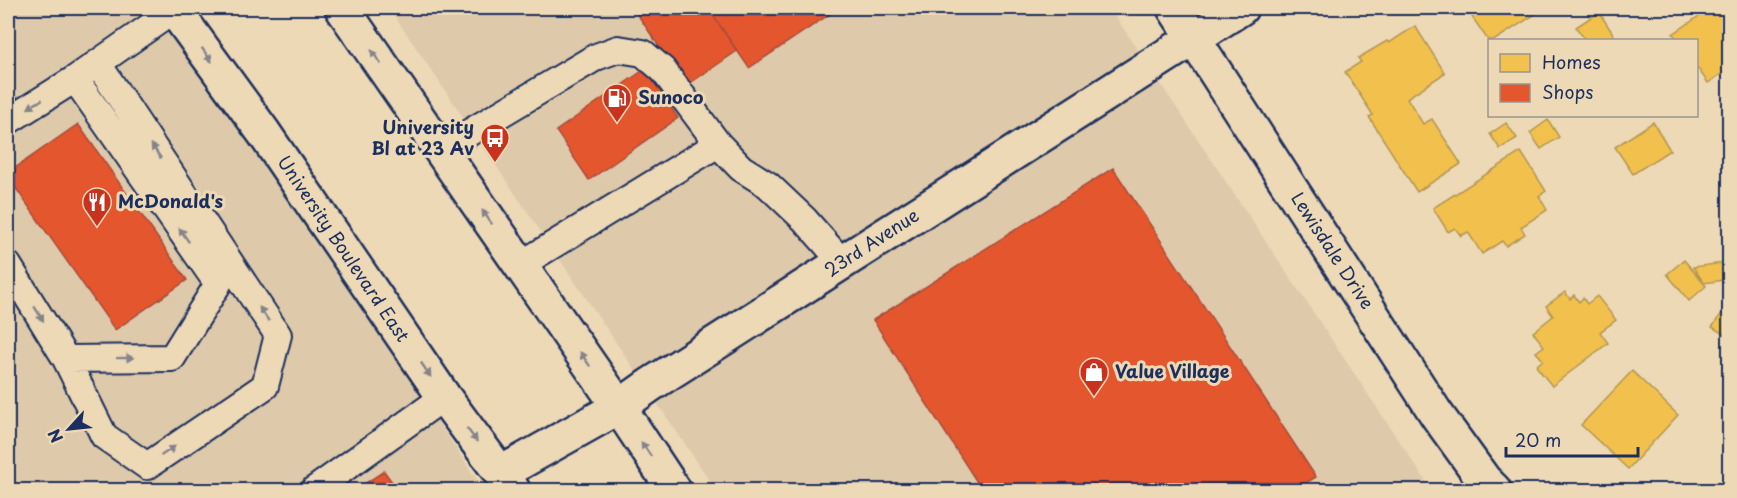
<svg xmlns="http://www.w3.org/2000/svg" width="1737" height="498" font-family="'Playpen Sans',sans-serif">
<style>
.built{fill:#decaaa}
.homes{fill:#f2c14e;stroke:#b29553;stroke-width:1.5}
.shops{fill:#e4572e;stroke:#a84b3c;stroke-width:1.5}
.lines{fill:none;stroke-linecap:round;stroke-linejoin:round}
.lane-casing{stroke:#1b2f5e;stroke-width:30}
.street-casing{stroke:#1b2f5e;stroke-width:38}
.secondary-casing{stroke:#1b2f5e;stroke-width:38}
.primary-casing{stroke:#1b2f5e;stroke-width:38}
.lane{stroke:#eed9b7;stroke-width:26}
.street{stroke:#eed9b7;stroke-width:33}
.secondary{stroke:#eed9b7;stroke-width:33}
.primary{stroke:#eed9b7;stroke-width:33}
.oneway{fill:#84848a}
.labels{text-anchor:middle;stroke-width:6;stroke-linejoin:round;paint-order:stroke}
.poi-label{font-size:18px;font-weight:bold;fill:#1b2f5e;stroke:#eed9b7;text-anchor:start}
.street-label{font-size:18px;fill:#1b2f5e;stroke:#eed9b7}
</style>
<rect width="100%" height="100%" fill="#eed9b7"/>
<filter id="ink" filterUnits="userSpaceOnUse"><feTurbulence type="fractalNoise" baseFrequency=".0167" numOctaves="2"/><feDisplacementMap in="SourceGraphic" scale="12" xChannelSelector="R" yChannelSelector="G"/><feConvolveMatrix kernelMatrix="1 2 1 2 8 2 1 2 1" color-interpolation-filters="sRGB"/></filter>
<g filter="url(#ink)">
<path class="built" d="M 8,8 L 158,8 L 484,490 L 8,490 Z
M 389,8 L 1110,8 L 1432,490 L 716,490 Z"/>
<path class="homes" d="M 1466,8 L 1545,8 L 1495,40 L 1490,40 L 1490,43 Z
M 1711,8 L 1730,8 L 1730,68 L 1708,83 L 1696,66 L 1696,40 L 1678,40 L 1673,34 Z
M 1599,12 L 1617,40 L 1585,40 L 1576,27 Z
M 1415,26 L 1445,73 L 1407,98 L 1423,124 L 1432,119 L 1461,164 L 1417,192 L 1369,117 L 1373,115 L 1345,72 L 1361,62 L 1358,58 L 1387,41 L 1389,43 Z
M 1548,120 L 1559,137 L 1541,149 L 1530,133 Z
M 1653,122 L 1670,150 L 1633,174 L 1615,147 Z
M 1506,123 L 1517,138 L 1500,149 L 1490,134 Z
M 1521,152 L 1546,191 L 1539,196 L 1547,210 L 1521,227 L 1525,234 L 1506,246 L 1502,241 L 1482,254 L 1468,232 L 1461,236 L 1455,228 L 1448,232 L 1433,208 Z
M 1684,260 L 1706,286 L 1689,301 L 1667,274 Z
M 1730,262 L 1730,279 L 1704,283 L 1693,267 Z
M 1565,292 L 1570,299 L 1574,295 L 1579,302 L 1583,298 L 1587,304 L 1597,296 L 1616,320 L 1600,332 L 1608,343 L 1552,386 L 1536,366 L 1543,360 L 1536,352 L 1544,346 L 1533,332 L 1553,316 L 1546,306 Z
M 1727,306 L 1730,308 L 1730,338 L 1712,327 Z
M 1632,371 L 1678,415 L 1628,469 L 1581,425 Z"/>
<path class="shops" d="M 633,8 L 708,8 L 737,51 L 686,86 Z
M 708,8 L 839,8 L 749,68 Z
M 645,69 L 678,118 L 589,180 L 556,131 Z
M 78,124 L 187,280 L 115,330 L 8,177 L 8,173 Z
M 1113,168 L 1316,477 L 1294,490 L 982,490 L 873,320 Z
M 384,471 L 398,490 L 355,490 Z"/>
<g class="lines">
<g class="lane-casing">
<path id="lane" d="M 8,121 L 75,79 L 174,10
M 440,150 L 596,57 L 618,49 L 643,53 L 663,70 L 718,144 L 741,168 L 768,185 L 805,220 L 842,262
M 8,265 L 66,359 L 104,436 L 147,466 L 265,386 L 278,335 L 98,64
M 520,265 L 718,144
M 66,359 L 172,358 L 218,284 L 75,79
M 314,490 L 444,397"/>
</g>
<g class="street-casing">
<path id="street" d="M 1174,8 L 1437,415 L 1484,480 L 1494,490"/>
</g>
<g class="secondary-casing">
<path id="secondary" d="M 501,473 L 619,407 L 650,385 L 1241,8"/>
</g>
<g class="primary-casing">
<path id="primary" d="M 173,8 L 264,133 L 444,397 L 513,490
M 342,8 L 619,407 L 674,490"/>
</g>
<use href="#lane" class="lane"/>
<use href="#street" class="street"/>
<use href="#secondary" class="secondary"/>
<use href="#primary" class="primary"/>
</g>
<defs><path id="oneway-solid" d="M-6-.8H1V-3.2L6.5 0L1 3.2V.8H-6Z" transform="scale(1.5)"/></defs>
<g class="oneway">
<use href="#oneway-solid" transform="translate(207 55) rotate(54)"/>
<use href="#oneway-solid" transform="translate(376 57) rotate(-125)"/>
<use href="#oneway-solid" transform="translate(35 104) rotate(148)"/>
<use href="#oneway-solid" transform="translate(156 151) rotate(-124)"/>
<use href="#oneway-solid" transform="translate(487 217) rotate(-125)"/>
<use href="#oneway-solid" transform="translate(184 235) rotate(-125)"/>
<use href="#oneway-solid" transform="translate(39 314) rotate(58)"/>
<use href="#oneway-solid" transform="translate(264 314) rotate(-124)"/>
<use href="#oneway-solid" transform="translate(125 358) rotate(-1)"/>
<use href="#oneway-solid" transform="translate(585 359) rotate(-125)"/>
<use href="#oneway-solid" transform="translate(426 370) rotate(56)"/>
<use href="#oneway-solid" transform="translate(472 435) rotate(53)"/>
<use href="#oneway-solid" transform="translate(646 449) rotate(-124)"/>
<use href="#oneway-solid" transform="translate(168 451) rotate(-34)"/>
</g>
</g>
<defs>
<g id="fuel-pin" transform="scale(1.5)"><path d="M0 17L-7.5 6A9.5 9.5 0 1 1 7.5 6Z" fill="#c8321e" stroke="#eed9b7"/><path d="M-5.5-6h7V0h2V4h1.3V-2.5L3-4.5l.8-.8L6-3V5H2.5V1h-1V6h-7ZM-4.2-4.7v3.2H.2V-4.7Z" fill="#fff"/></g>
<g id="bus-pin" transform="scale(1.5)"><path d="M0 17L-7.5 6A9.5 9.5 0 1 1 7.5 6Z" fill="#c8321e" stroke="#eed9b7"/><path d="M-5-6H5V4H4V6H2V4H-2V6H-4V4H-5ZM-3.5-4V0h7V-4ZM-3.5 1.2v1.5H-2V1.2ZM2 1.2v1.5H3.5V1.2Z" fill="#fff"/></g>
<g id="restaurant-pin" transform="scale(1.5)"><path d="M0 17L-7.5 6A9.5 9.5 0 1 1 7.5 6Z" fill="#c8321e" stroke="#eed9b7"/><path d="M-5-6h1v4h1v-4h1v4h1v-4h1v5L-1.5 .5V6h-2V.5L-5-1ZM5-6V6H3V1.5H1.5Q1.5-4 5-6Z" fill="#fff"/></g>
<g id="shop-pin" transform="scale(1.5)"><path d="M0 17L-7.5 6A9.5 9.5 0 1 1 7.5 6Z" fill="#c8321e" stroke="#eed9b7"/><path d="M-5-2.5h2.3a2.7 3.5 0 0 1 5.4 0H5L5.5 6h-11ZM-1.5-2.5h3a1.5 2.3 0 0 0-3 0Z" fill="#fff"/></g>
</defs>
<g fill-rule="evenodd">
<use href="#fuel-pin" x="617" y="98"/>
<use href="#bus-pin" x="495" y="138"/>
<use href="#restaurant-pin" x="97" y="202"/>
<use href="#shop-pin" x="1094" y="372"/>
</g>
<g class="labels">
<g class="poi-label">
<text x="638" y="104">Sunoco</text>
<text x="474" y="134" text-anchor="end">University<tspan x="474" dy="21">Bl at 23 Av</tspan></text>
<text x="118" y="208">McDonald's</text>
<text x="1115" y="378">Value Village</text>
</g>
<g class="street-label">
<text transform="translate(872 243) rotate(-33)" y="6">23rd Avenue</text>
<text transform="translate(343 249) rotate(56)" y="6">University Boulevard East</text>
<text transform="translate(1332 251) rotate(57)" y="6">Lewisdale Drive</text>
</g>
</g>
<rect width="1737" height="498" fill="none" stroke="#eed9b7" stroke-width="30"/>
<rect x="15" y="15" width="1707" height="468" fill="none" stroke="#1b2f5e" stroke-width="2" filter="url(#ink)"/>
<rect x="1488" y="39" width="210" height="78" fill="#eed9b7" stroke="#9a9593" stroke-width="1.5"/>
<rect x="1500" y="54" width="30" height="18" fill="#f2c14e" stroke="#9a9593" stroke-width="1.5"/>
<text x="1542" y="69" font-size="18" fill="#1b2f5e">Homes</text>
<rect x="1500" y="84" width="30" height="18" fill="#e4572e" stroke="#9a9593" stroke-width="1.5"/>
<text x="1542" y="99" font-size="18" fill="#1b2f5e">Shops</text>
<g transform="translate(69 429) rotate(243)" stroke="#eed9b7" stroke-width="4.5" paint-order="stroke">
<path d="M0-4.5L10 22L0 15L-10 22Z" fill="#1b2f5e"/>
<text y="-9" font-size="16" font-weight="bold" text-anchor="middle" fill="#1b2f5e">N</text>
</g>
<path d="M1506 447v9h132v-9" fill="none" stroke="#1b2f5e" stroke-width="3"/>
<text x="1515" y="447" font-size="18" fill="#1b2f5e" stroke="#eed9b7" stroke-width="4.5" paint-order="stroke">20 m</text>
</svg>
